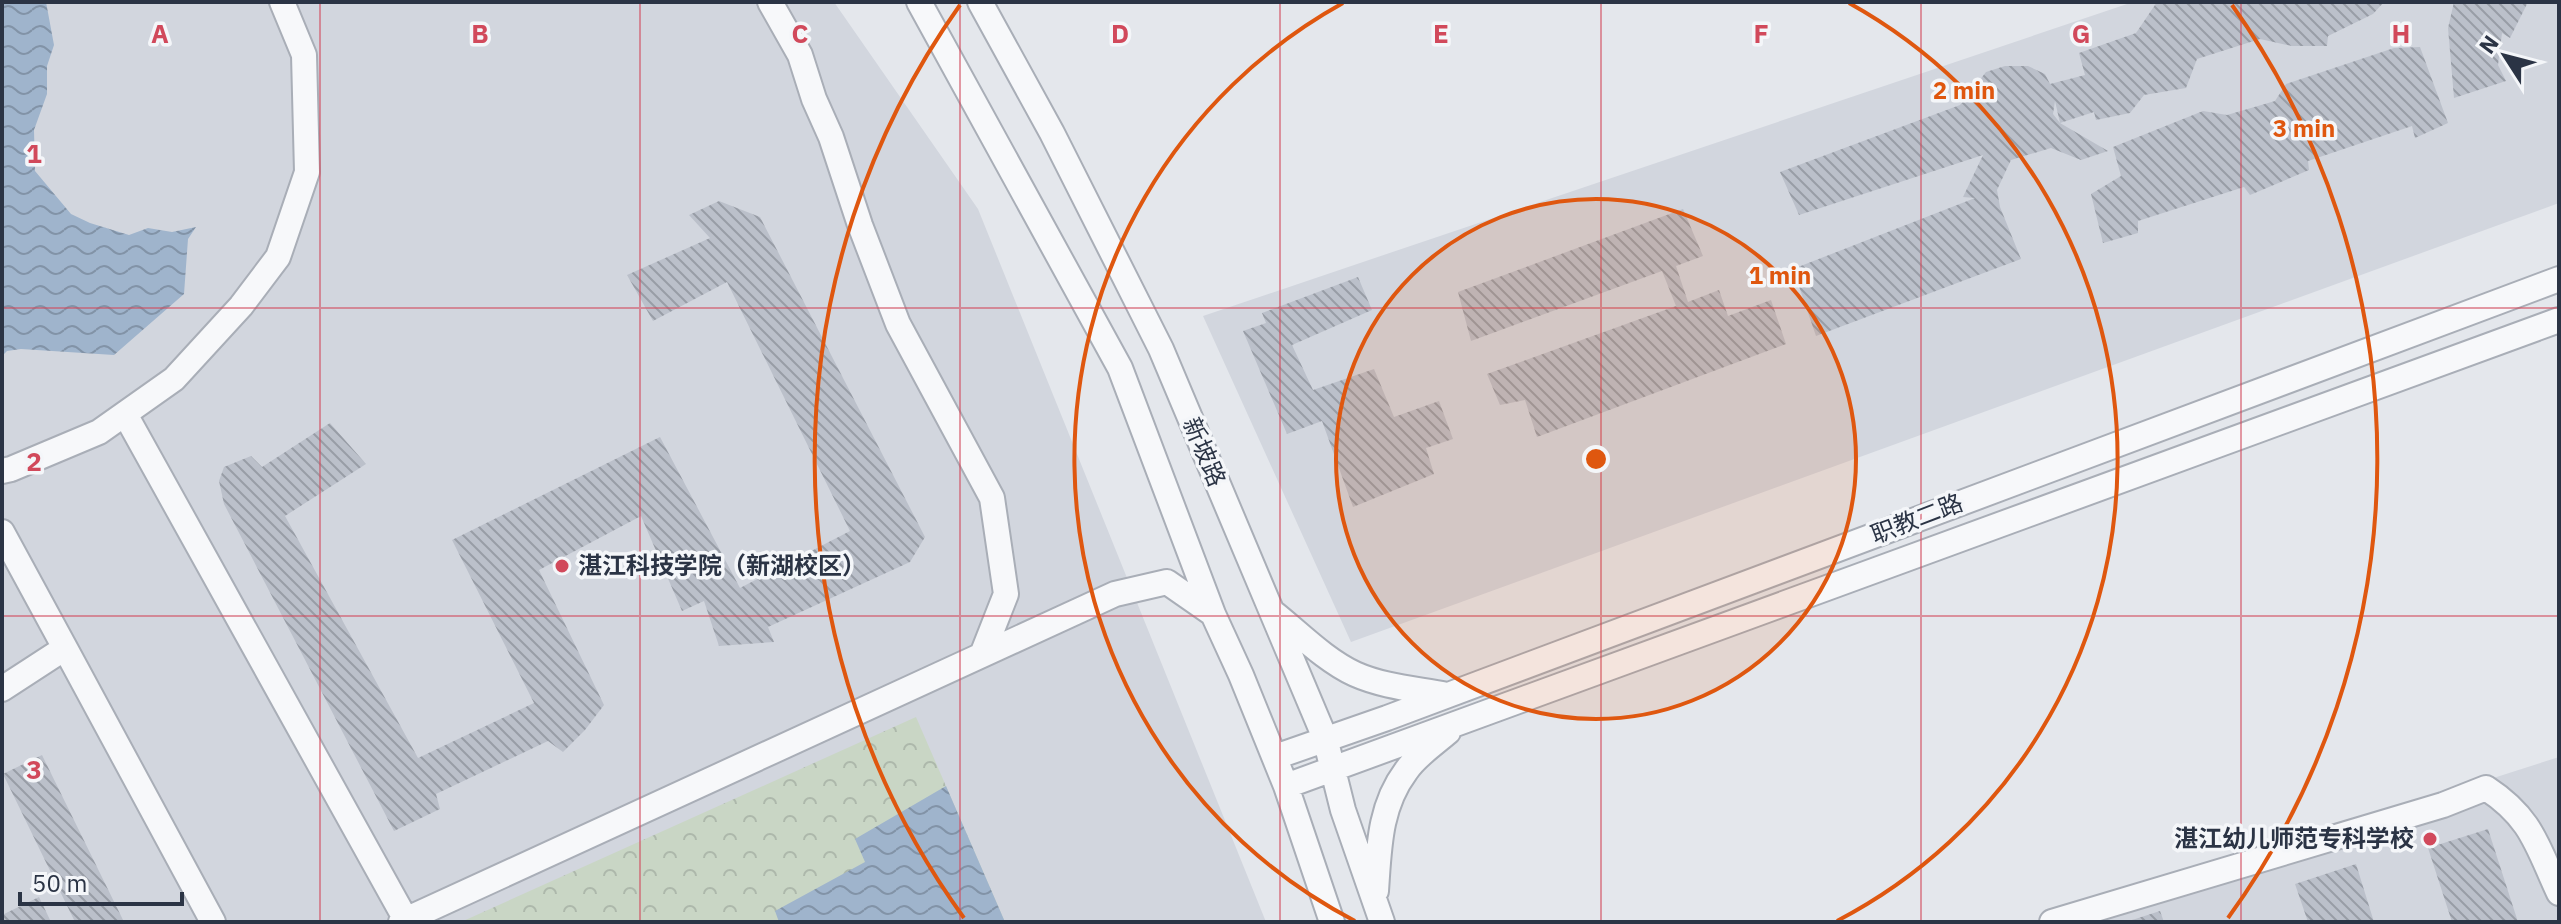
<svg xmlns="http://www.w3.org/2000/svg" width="2561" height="924" font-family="'IBM Plex Sans','Noto Sans SC',sans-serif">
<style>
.built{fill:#d2d6de}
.forest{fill:url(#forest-crowns)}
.water{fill:url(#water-waves)}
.building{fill:url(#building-back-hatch)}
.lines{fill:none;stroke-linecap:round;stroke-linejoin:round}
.minor-casing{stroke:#a9aeb7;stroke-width:28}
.minor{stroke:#f7f8fa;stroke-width:24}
.grid{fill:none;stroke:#d1495b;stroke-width:2;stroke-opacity:0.55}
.ring{fill:none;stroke:#df570f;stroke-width:4}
.poi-dot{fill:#d1495b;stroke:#f4f6f9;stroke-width:3}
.labels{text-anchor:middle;stroke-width:7;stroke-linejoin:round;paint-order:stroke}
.street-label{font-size:24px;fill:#2b3445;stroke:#f4f6f9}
.poi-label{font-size:24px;font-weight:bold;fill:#2b3445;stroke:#f4f6f9;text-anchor:start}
.grid-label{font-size:26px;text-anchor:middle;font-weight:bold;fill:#d1495b;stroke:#f4f6f9;stroke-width:7;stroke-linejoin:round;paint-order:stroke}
.centre{fill:#df570f;stroke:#f4f6f9;stroke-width:4}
.ring-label{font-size:24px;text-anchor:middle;font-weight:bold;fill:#df570f;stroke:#f4f6f9;stroke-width:7;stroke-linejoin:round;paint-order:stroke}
</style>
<defs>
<pattern id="forest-crowns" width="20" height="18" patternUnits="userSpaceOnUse" patternTransform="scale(2)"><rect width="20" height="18" fill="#c9d6c5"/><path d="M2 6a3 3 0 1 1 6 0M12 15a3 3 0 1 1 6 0" fill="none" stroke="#adb8ab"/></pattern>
<pattern id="water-waves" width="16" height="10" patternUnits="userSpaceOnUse" patternTransform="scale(2)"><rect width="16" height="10" fill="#9fb4cc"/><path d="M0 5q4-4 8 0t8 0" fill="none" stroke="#8293a7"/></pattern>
<pattern id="building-back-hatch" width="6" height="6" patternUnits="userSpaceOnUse" patternTransform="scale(2)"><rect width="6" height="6" fill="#bbc0ca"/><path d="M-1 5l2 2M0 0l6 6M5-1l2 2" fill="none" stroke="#989da6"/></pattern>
</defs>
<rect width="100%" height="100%" fill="#e4e7ec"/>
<path class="built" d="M 2,2 L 834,2 L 978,209 L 1266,922 L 2,922 Z
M 2133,2 L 2559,2 L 2559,203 L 1351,642 L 1203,316 Z
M 2559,757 L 2559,922 L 2042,922 Z"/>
<path class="forest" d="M 916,717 L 1005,922 L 461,922 Z"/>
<path class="water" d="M 2,2 L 46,2 L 54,45 L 47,66 L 47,94 L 34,130 L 35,171 L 71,214 L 90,223 L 129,235 L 148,228 L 172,232 L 196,227 L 188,239 L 184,294 L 114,355 L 21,349 L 7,351 L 2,356 Z
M 946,786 L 1005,922 L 779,922 L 775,911 L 865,862 L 855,839 Z"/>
<path class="building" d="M 2157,2 L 2384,2 L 2373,14 L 2328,36 L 2327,46 L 2292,46 L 2260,39 L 2197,59 L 2186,88 L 2144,95 L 2130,113 L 2096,120 L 2094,112 L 2060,123 L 2055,101 L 2053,114 L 2060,123 L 2108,151 L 2081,160 L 2051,148 L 2011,160 L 1997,190 L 2000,207 L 2021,259 L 1816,336 L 1793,269 L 1975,198 L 1963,197 L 1983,155 L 1799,215 L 1780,172 L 1960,105 L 1986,72 L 2005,66 L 2028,66 L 2045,74 L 2050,84 L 2085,75 L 2079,53 L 2136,33 Z
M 2454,2 L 2528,2 L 2510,38 L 2502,33 L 2498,65 L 2506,81 L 2454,98 L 2448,28 Z
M 2420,47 L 2448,123 L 2415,138 L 2412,126 L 2308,161 L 2309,170 L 2250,195 L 2244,187 L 2138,221 L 2138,233 L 2103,243 L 2091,194 L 2121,176 L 2113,147 L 2203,111 L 2227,115 L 2275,101 L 2286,84 L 2394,48 Z
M 719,201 L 760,217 L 925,537 L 910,562 L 768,627 L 774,642 L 719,646 L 704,601 L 682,611 L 641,516 L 539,570 L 604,705 L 585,730 L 563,752 L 548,741 L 436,794 L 440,809 L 394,831 L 224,504 L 219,481 L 224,467 L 251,456 L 262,467 L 330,423 L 366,464 L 285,516 L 418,758 L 534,703 L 452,540 L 660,437 L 740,588 L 850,531 L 727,282 L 653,321 L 627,275 L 710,238 L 689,215 Z
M 1683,209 L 1703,256 L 1676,266 L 1688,302 L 1719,290 L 1728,316 L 1771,300 L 1786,344 L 1537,437 L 1525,400 L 1500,405 L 1487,374 L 1676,306 L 1662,271 L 1471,341 L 1458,292 Z
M 1358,277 L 1372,310 L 1292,345 L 1313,390 L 1374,369 L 1394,417 L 1439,401 L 1453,439 L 1426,448 L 1434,474 L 1353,507 L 1322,421 L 1287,434 L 1243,331 L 1266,323 L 1262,313 Z
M 42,755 L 124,922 L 75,922 L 3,774 Z
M 2488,829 L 2518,922 L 2452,922 L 2428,848 Z
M 2356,864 L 2374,922 L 2308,922 L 2295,884 Z
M 39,897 L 51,922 L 2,922 L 2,915 Z
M 2160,911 L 2164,922 L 2129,922 L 2129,921 Z"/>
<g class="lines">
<g class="minor-casing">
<path id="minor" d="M 770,2 L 800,55 L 814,99 L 831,137 L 860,225 L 898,324 L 992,498 L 1006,594 L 982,655
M 919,2 L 1120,368 L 1213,614 L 1241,675 L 1286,786 L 1332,922
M 980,2 L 1052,133 L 1161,349 L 1325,738 L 1343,810 L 1382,922
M 125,414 L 406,920
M 2,471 L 11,469 L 99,432 L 174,379 L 241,306 L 278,257 L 307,172 L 304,55 L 282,2
M 2,532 L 65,648
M 1275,614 C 1300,634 1325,660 1355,674 C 1384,687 1417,689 1447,695
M 2,689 L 65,648 L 213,922
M 1275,757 L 1387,718 L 2559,279
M 1286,786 L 2559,320
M 1376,891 C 1379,849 1379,807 1406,771 C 1416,756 1434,744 1448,732
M 401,922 L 1115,594 L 1167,582 L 1213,614
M 2052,922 L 2443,805 L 2486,788 C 2532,818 2537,846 2559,893"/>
</g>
<use href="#minor" class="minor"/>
</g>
<path class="grid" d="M 320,2 L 320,922M 640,2 L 640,922M 960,2 L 960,922M 1280,2 L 1280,922M 1601,2 L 1601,922M 1921,2 L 1921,922M 2241,2 L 2241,922M 2,308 L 2559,308M 2,616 L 2559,616"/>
<circle cx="1596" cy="459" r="260" fill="#df570f" fill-opacity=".12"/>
<g class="ring">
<circle cx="1596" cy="459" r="260"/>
<path d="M1355 921A521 521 0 0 1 1343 3M1849 3A521 521 0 0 1 1837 921"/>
<path d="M964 918A781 781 0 0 1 960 5M2232 5A781 781 0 0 1 2228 918"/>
</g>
<g class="poi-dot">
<circle cx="562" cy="566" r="8"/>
<circle cx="2430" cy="839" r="8"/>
</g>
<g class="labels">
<g class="street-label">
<text transform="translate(1204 452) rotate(67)" y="8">新坡路</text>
<text transform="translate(1917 519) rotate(-21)" y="8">职教二路</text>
</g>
<g class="poi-label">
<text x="578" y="574">湛江科技学院（新湖校区）</text>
<text x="2414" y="847" text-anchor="end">湛江幼儿师范专科学校</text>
</g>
</g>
<g class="grid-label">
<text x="160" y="43">A</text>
<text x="480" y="43">B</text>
<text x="800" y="43">C</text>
<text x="1120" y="43">D</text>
<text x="1441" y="43">E</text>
<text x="1761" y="43">F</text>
<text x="2081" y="43">G</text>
<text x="2401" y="43">H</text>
<text x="34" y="163">1</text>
<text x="34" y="471">2</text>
<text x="34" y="779">3</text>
</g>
<circle cx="1596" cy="459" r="12" class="centre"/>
<g class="ring-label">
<text x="1964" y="99">2 min</text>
<text x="2304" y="137">3 min</text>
<text x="1780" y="284">1 min</text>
</g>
<rect width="2561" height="924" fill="none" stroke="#2b3445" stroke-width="8"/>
<g transform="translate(2505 56) rotate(306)" stroke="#f4f6f9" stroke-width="6" paint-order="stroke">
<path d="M0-6L14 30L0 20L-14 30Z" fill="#2b3445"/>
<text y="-12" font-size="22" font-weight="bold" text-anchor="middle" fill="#2b3445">N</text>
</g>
<path d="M20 892v12h162v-12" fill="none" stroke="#2b3445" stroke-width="4"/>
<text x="32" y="892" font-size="24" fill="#2b3445" stroke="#f4f6f9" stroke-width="6" paint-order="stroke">50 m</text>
</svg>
